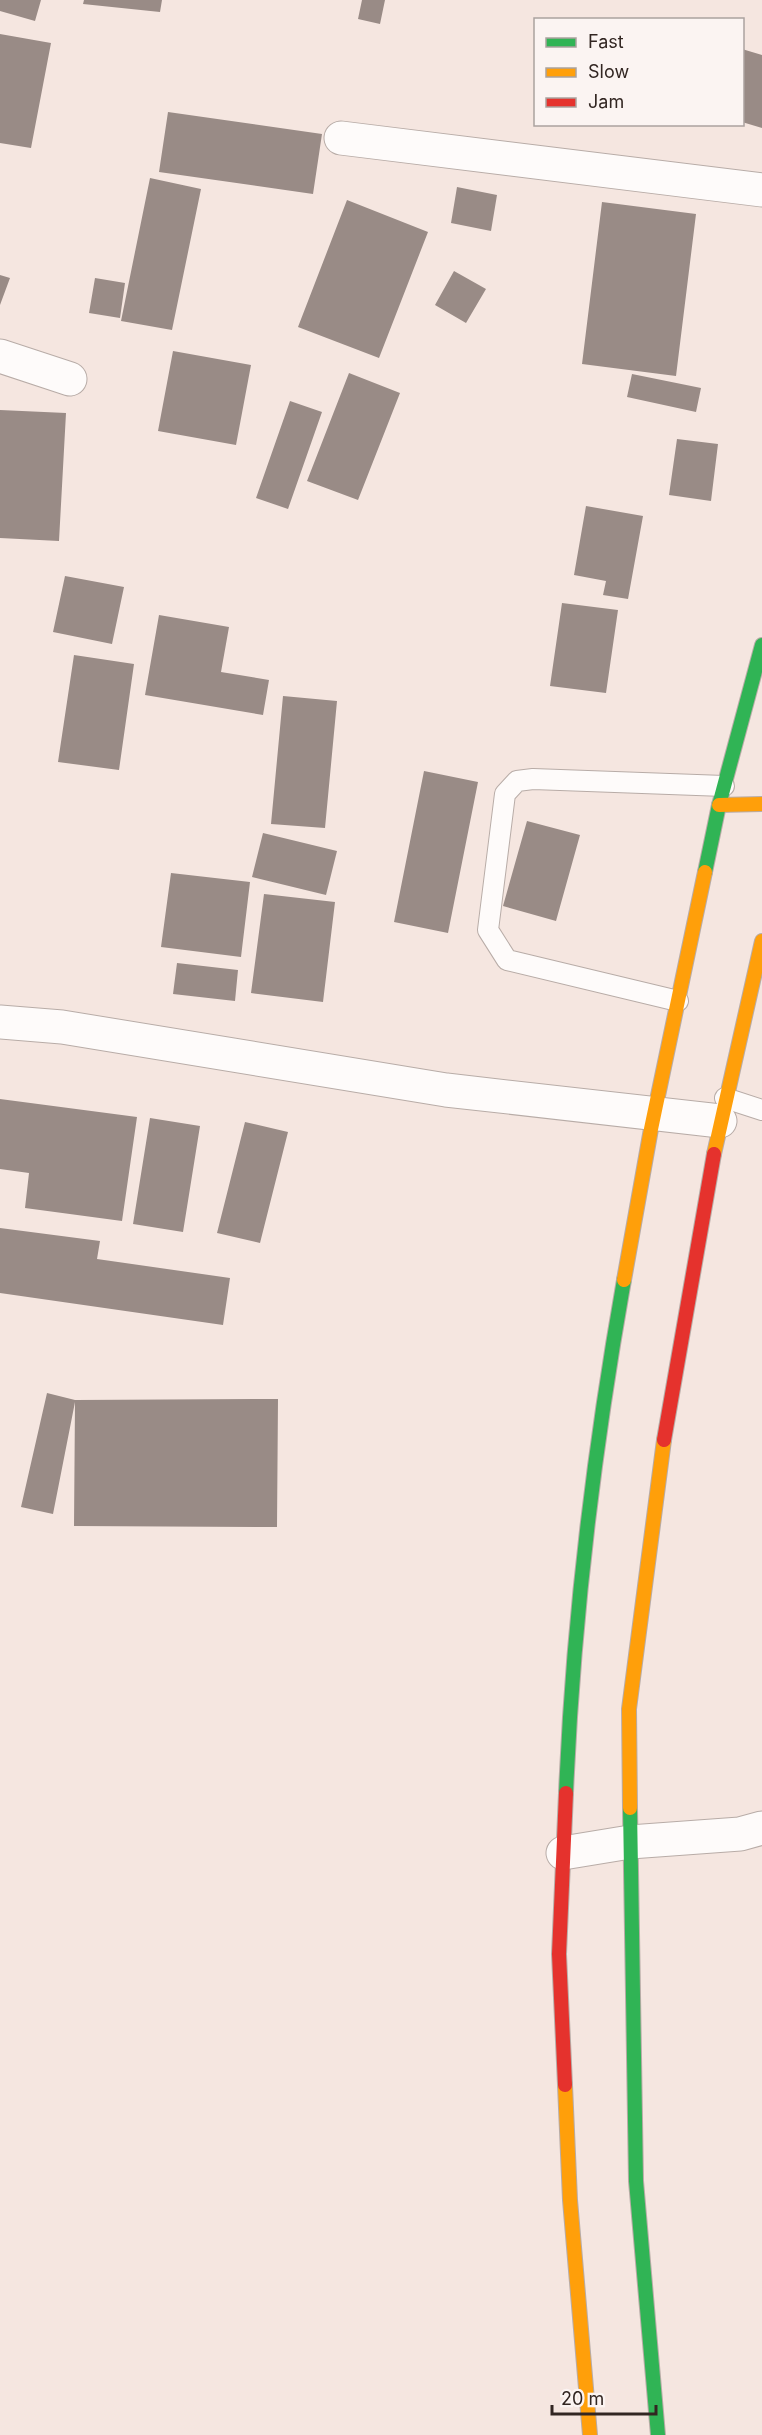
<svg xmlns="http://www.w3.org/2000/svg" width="762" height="2435" font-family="Inter,sans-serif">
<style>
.building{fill:#998b86}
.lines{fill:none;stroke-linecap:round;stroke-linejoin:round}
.lane-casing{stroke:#b8aca7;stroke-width:22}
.street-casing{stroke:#b8aca7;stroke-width:35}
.fast-casing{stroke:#b8aca7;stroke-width:16}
.slow-casing{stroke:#b8aca7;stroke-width:16}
.jam-casing{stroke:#b8aca7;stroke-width:16}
.lane{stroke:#fefbfa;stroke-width:20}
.street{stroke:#fefbfa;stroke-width:33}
.fast{stroke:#30b455;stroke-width:14}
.slow{stroke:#ff9f0a;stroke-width:14}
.jam{stroke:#e5322d;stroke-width:14}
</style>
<rect width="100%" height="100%" fill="#f5e6e0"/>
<path class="building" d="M 0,0 L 41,0 L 35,21 L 0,11 Z
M 84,0 L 162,0 L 160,12 L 83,4 Z
M 362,0 L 385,0 L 380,24 L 358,19 Z
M 0,34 L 51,43 L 31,148 L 0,143 Z
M 742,49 L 762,55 L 762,128 L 742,122 Z
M 168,112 L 322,134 L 313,194 L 159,172 Z
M 150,178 L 201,189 L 172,330 L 121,321 Z
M 457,187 L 497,195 L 491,231 L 451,223 Z
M 347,200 L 428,232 L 379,358 L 298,327 Z
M 602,202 L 696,214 L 676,376 L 582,364 Z
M 454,271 L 486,289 L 466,323 L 435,305 Z
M 0,275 L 10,278 L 0,305 Z
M 95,278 L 125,283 L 120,318 L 89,313 Z
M 173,351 L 251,365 L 236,445 L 158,431 Z
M 349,373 L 400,393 L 358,500 L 307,481 Z
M 632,374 L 701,388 L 696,412 L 627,397 Z
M 290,401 L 322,412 L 288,509 L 256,498 Z
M 0,410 L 66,413 L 59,541 L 0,538 Z
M 677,439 L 718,444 L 711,501 L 669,495 Z
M 586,506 L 643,516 L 628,599 L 603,595 L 606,581 L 574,575 Z
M 65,576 L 124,587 L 112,644 L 53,632 Z
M 562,603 L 618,610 L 606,693 L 550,686 Z
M 159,615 L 229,627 L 221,672 L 269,680 L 263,715 L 145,695 Z
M 74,655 L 134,664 L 119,770 L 58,762 Z
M 283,696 L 337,701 L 325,828 L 271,824 Z
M 424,771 L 478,782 L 448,933 L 394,922 Z
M 527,821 L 580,835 L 556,921 L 503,906 Z
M 263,833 L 337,851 L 326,895 L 252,877 Z
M 171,873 L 250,882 L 241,957 L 161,947 Z
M 264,894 L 335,902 L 323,1002 L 251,993 Z
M 177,963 L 238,970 L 235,1001 L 173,994 Z
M 0,1099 L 137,1117 L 122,1221 L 25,1208 L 29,1173 L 0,1169 Z
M 150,1118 L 200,1126 L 183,1232 L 133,1224 Z
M 245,1122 L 288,1132 L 260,1243 L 217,1233 Z
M 0,1228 L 100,1241 L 97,1259 L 230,1278 L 223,1325 L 0,1293 Z
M 47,1393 L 75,1400 L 278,1399 L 277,1527 L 74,1526 L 75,1402 L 53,1514 L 21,1507 Z"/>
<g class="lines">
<g class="lane-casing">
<path id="lane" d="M 678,1001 L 507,960 L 488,930 L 505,794 L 517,781 L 533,779 L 724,786
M 725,1098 L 762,1110"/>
</g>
<g class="street-casing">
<path id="street" d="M 341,138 L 762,190
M 0,356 L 70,379
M 0,1022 L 62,1027 L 446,1090 L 720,1121
M 563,1853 L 630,1842 L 740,1834 L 762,1828"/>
</g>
<g class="fast-casing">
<path id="fast" d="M 705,872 L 719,805 L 762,645
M 566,1793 C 573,1621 594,1449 624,1280
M 630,1808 L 636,2181 L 658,2435"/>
</g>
<g class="slow-casing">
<path id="slow" d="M 719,805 L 762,804
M 714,1154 L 762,941
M 624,1280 L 651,1129 L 705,872
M 630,1808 L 629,1709 L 664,1440
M 565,2085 L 570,2200 L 590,2435"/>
</g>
<g class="jam-casing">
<path id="jam" d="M 664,1440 L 714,1154
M 565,2085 L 559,1954 L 566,1793"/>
</g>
<use href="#lane" class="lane"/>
<use href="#street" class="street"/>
<use href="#fast" class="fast"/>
<use href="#slow" class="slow"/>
<use href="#jam" class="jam"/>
</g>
<rect x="534" y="18" width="210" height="108" fill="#fbf4f2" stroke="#aba29f" stroke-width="1.5"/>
<rect x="546" y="38" width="30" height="9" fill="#30b455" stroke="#aba29f" stroke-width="1.5"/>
<text x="588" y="48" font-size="18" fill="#322622">Fast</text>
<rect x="546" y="68" width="30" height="9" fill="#ff9f0a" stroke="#aba29f" stroke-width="1.5"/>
<text x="588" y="78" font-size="18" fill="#322622">Slow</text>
<rect x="546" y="98" width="30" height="9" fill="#e5322d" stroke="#aba29f" stroke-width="1.5"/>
<text x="588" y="108" font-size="18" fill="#322622">Jam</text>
<path d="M552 2405v9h104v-9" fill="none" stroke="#322622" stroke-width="3"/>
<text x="561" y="2405" font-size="18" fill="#322622" stroke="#fbf4f2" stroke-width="4.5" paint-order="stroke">20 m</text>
</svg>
